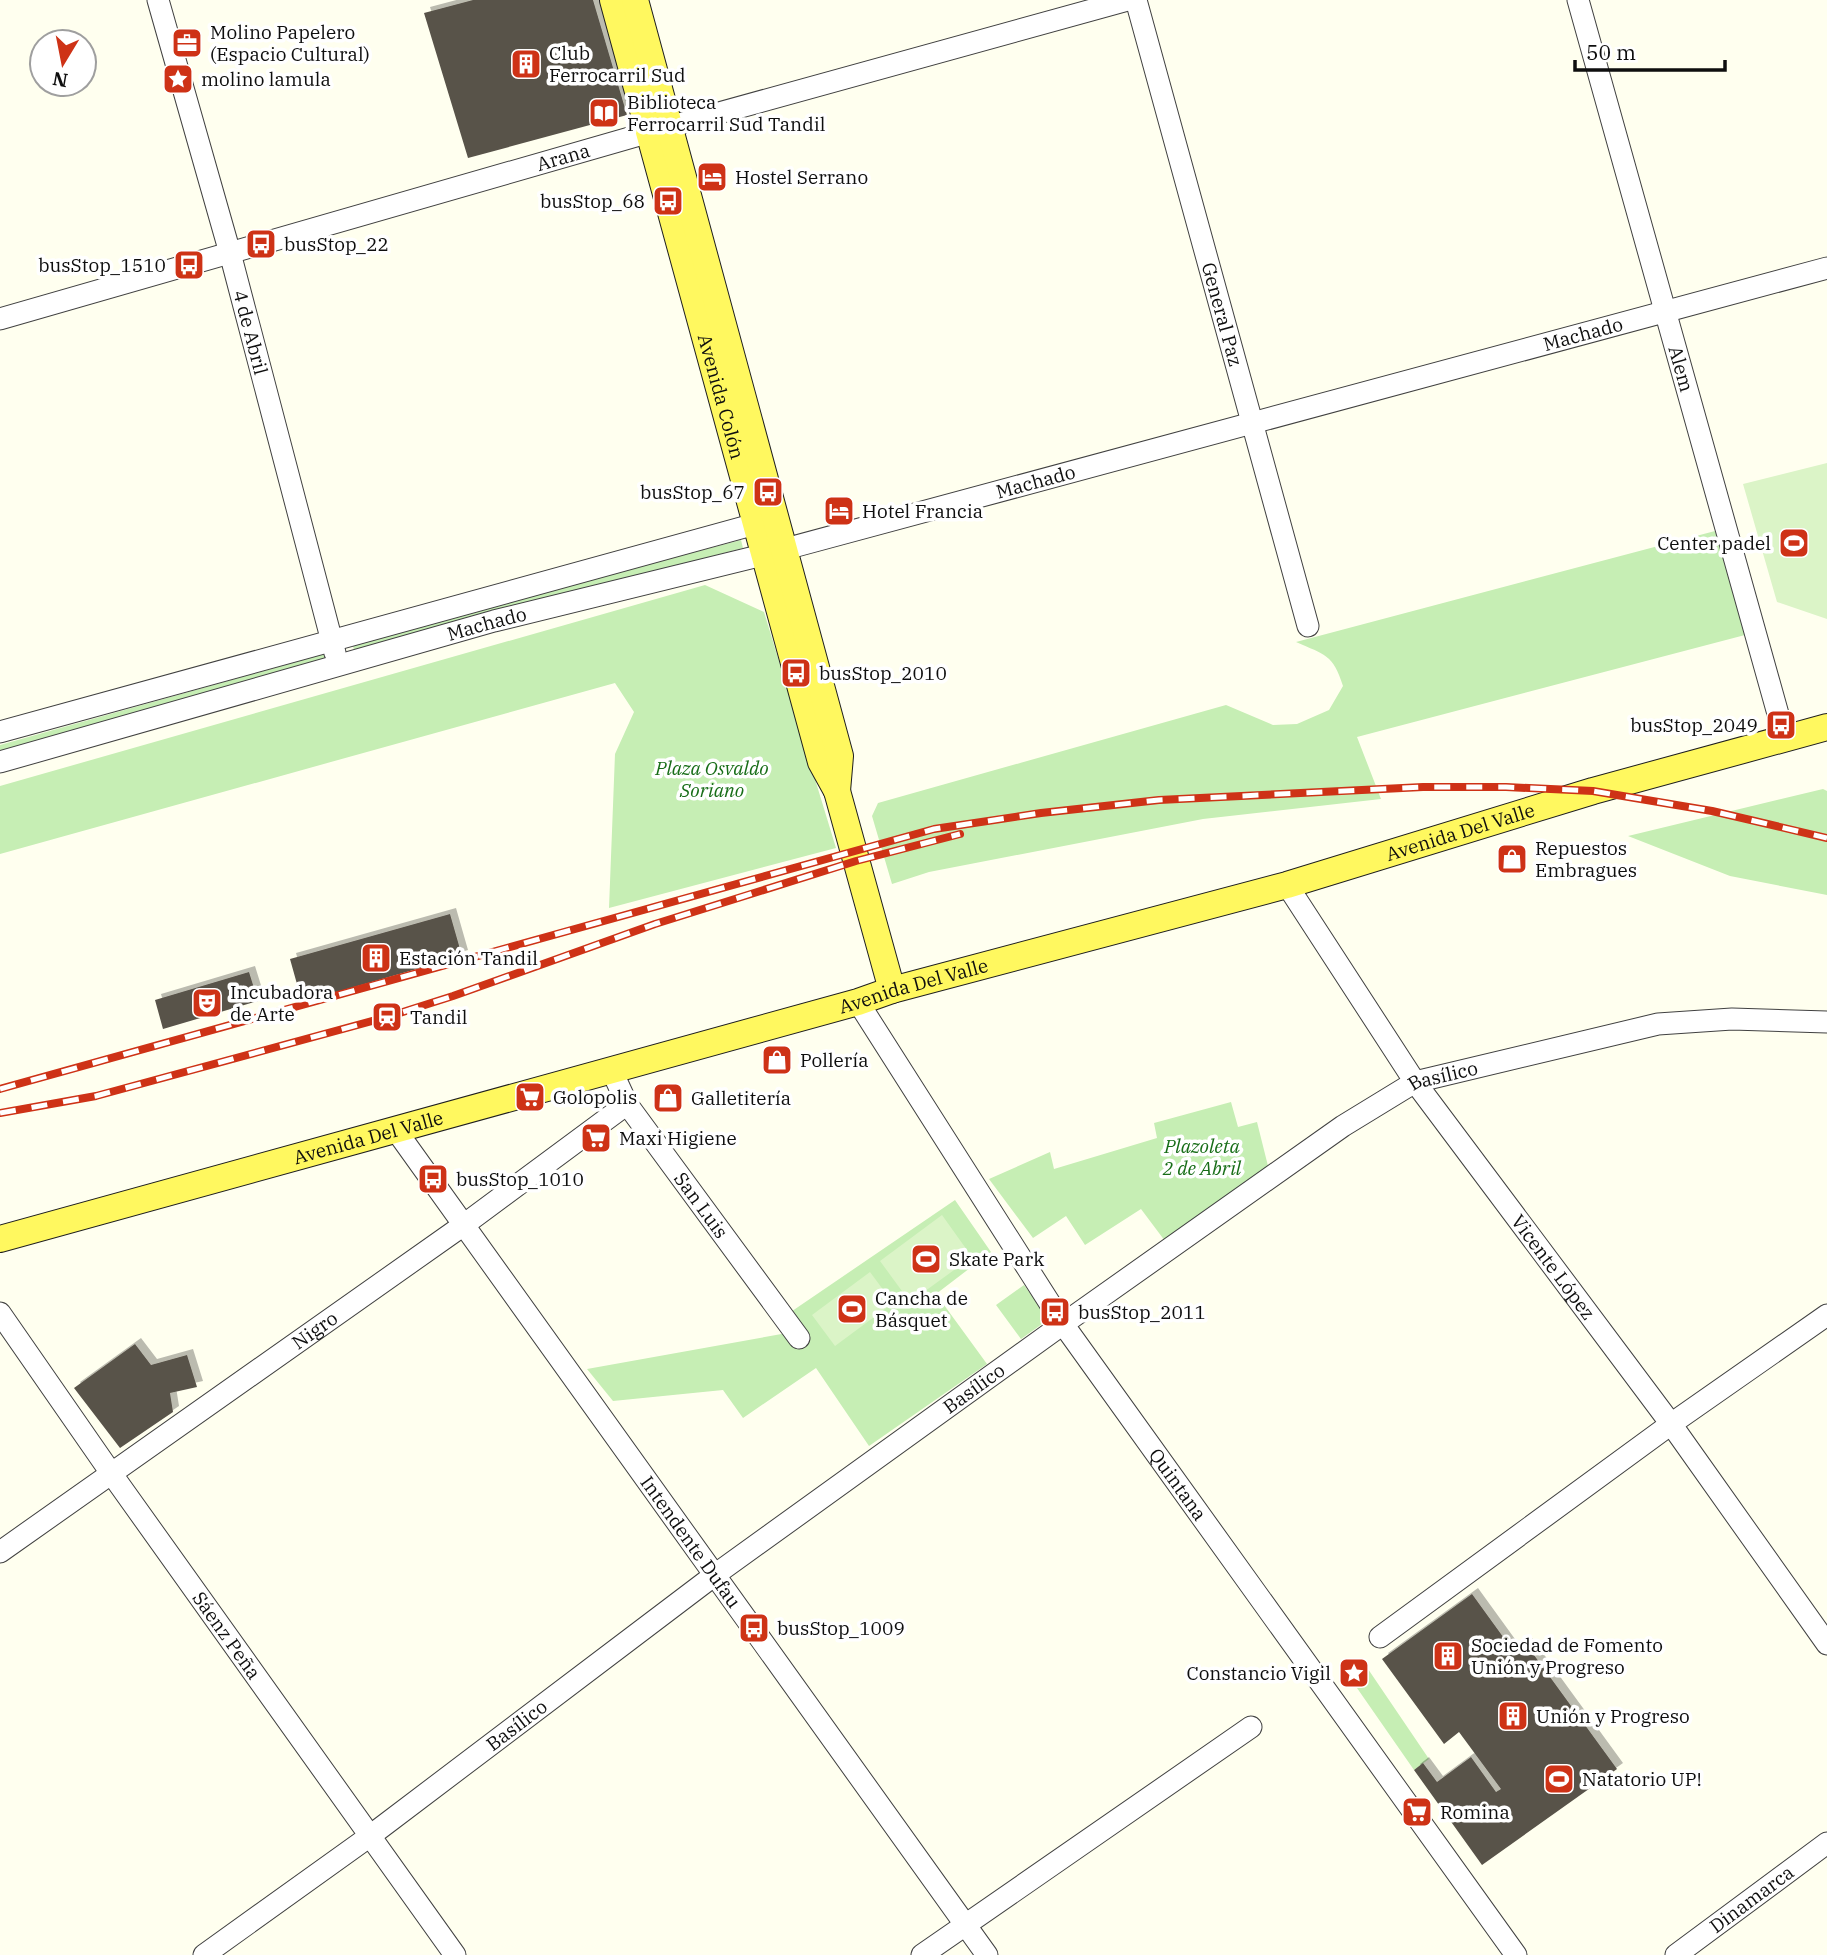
<svg xmlns="http://www.w3.org/2000/svg" width="1827" height="1955" font-family="'IBM Plex Serif',serif">
<style>
.green{fill:#c6eeb4}
.pitch{fill:#dbf4c7}
.building{fill:#585249;filter:url(#shadow)}
.lines{fill:none;stroke-linecap:round;stroke-linejoin:round}
.minor-casing{stroke:#414141;stroke-width:23}
.major-casing{stroke:#1f1f1f;stroke-width:28}
.minor{stroke:#fff;stroke-width:21}
.major{stroke:#fff85f;stroke-width:26}
.rail-casing{stroke:#ce3216;stroke-width:8}
.rail{stroke:#fff;stroke-width:5;stroke-dasharray:16;stroke-linecap:butt}
.labels{text-anchor:middle;stroke-width:7;stroke-linejoin:round;paint-order:stroke}
.poi-label{font-size:19px;fill:#0e0e0e;stroke:#fff;text-anchor:start}
.street-label{font-size:19px;fill:#0e0e0e;stroke:#fff}
.park-label{font-size:19px;font-style:italic;fill:#176d17;stroke:#fff}
</style>
<defs>
<filter id="shadow"><feDropShadow dx="6" dy="-6" stdDeviation="0" flood-color="#0004"/></filter>
</defs>
<rect width="100%" height="100%" fill="#ffffef"/>
<path class="green" d="M 1715,531 L 1745,635 L 1357,737 L 1381,799 L 1203,819 L 929,872 L 892,884 L 872,816 L 878,803 L 1226,705 L 1273,725 L 1297,724 L 1329,710 L 1343,686 C 1333,654 1325,655 1296,642 Z
M 741,540 L 743,548 L 354,650 L 352,642 Z
M 705,585 L 764,612 L 836,848 L 609,908 L 615,754 L 634,712 L 615,683 L 0,854 L 0,786 Z
M 324,654 L 326,661 L 0,753 L 0,745 Z
M 1823,789 L 1827,791 L 1827,895 L 1730,876 L 1628,836 Z
M 1231,1102 L 1238,1127 L 1257,1122 L 1268,1166 L 1165,1241 L 1141,1209 L 1085,1245 L 1066,1216 L 1033,1238 L 989,1179 L 1050,1152 L 1054,1169 L 1157,1138 L 1154,1123 Z
M 955,1200 L 991,1252 L 936,1294 L 987,1364 L 869,1446 L 816,1368 L 743,1418 L 723,1390 L 613,1401 L 587,1369 L 787,1333 L 779,1320 Z
M 1024,1285 L 1049,1319 L 1021,1339 L 996,1305 Z
M 1368,1669 L 1429,1759 L 1414,1770 L 1357,1688 L 1359,1675 Z"/>
<path class="pitch" d="M 1827,463 L 1827,619 L 1777,602 L 1743,484 Z
M 942,1215 L 972,1257 L 910,1302 L 880,1261 Z
M 870,1272 L 893,1303 L 835,1346 L 812,1315 Z"/>
<path class="building" d="M 473,0 L 593,0 L 627,115 L 468,158 L 424,13 Z
M 450,914 L 462,956 L 302,1002 L 290,959 Z
M 249,972 L 258,1001 L 163,1029 L 155,1000 Z
M 135,1344 L 151,1365 L 187,1355 L 197,1387 L 170,1393 L 173,1412 L 120,1448 L 74,1388 Z
M 1472,1594 L 1514,1652 L 1526,1644 L 1617,1769 L 1482,1865 L 1414,1770 L 1423,1763 L 1437,1782 L 1471,1757 L 1496,1792 L 1501,1789 L 1459,1732 L 1444,1744 L 1382,1659 Z"/>
<g class="lines">
<g class="minor-casing">
<g id="minor">
<path id="s1" d="M 158,0 L 230,253 L 335,653"/>
<path id="s2" d="M 1136,0 L 1308,626"/>
<path id="s3" d="M 1578,0 L 1785,739"/>
<path id="s4" d="M 0,319 L 650,132 L 1128,0"/>
<path d="M 0,732 L 770,520"/>
<path id="s5" d="M 0,762 L 494,621 L 763,555 L 1827,268"/>
<path id="s6" d="M 1287,885 L 1415,1082 L 1671,1424 L 1827,1644"/>
<path id="s7" d="M 858,1002 L 1063,1324 L 1516,1955"/>
<path id="s8" d="M 611,1069 L 627,1104 L 799,1338"/>
<path id="s9" d="M 395,1129 L 987,1955"/>
<path id="s10" d="M 0,1313 L 111,1473 L 455,1955"/>
<path id="s11" d="M 0,1552 L 465,1224 L 627,1104"/>
<path d="M 1380,1637 L 1671,1424 L 1827,1315"/>
<path id="s12" d="M 204,1955 L 370,1836 L 716,1574 L 1063,1324 L 1343,1126 L 1415,1082 L 1658,1024 L 1732,1019 L 1827,1022"/>
<path d="M 922,1955 L 1251,1727"/>
<path id="s13" d="M 1676,1955 L 1827,1843"/>
</g>
</g>
<g class="major-casing">
<g id="major">
<path id="s14" d="M 613,0 L 821,762 L 837,791 L 892,990"/>
<path d="M 635,0 L 840,756 L 837,791"/>
<path id="s15" d="M 0,1239 L 858,1002 L 892,990 L 1287,885 L 1593,791 L 1827,727"/>
</g>
</g>
<use href="#minor" class="minor"/>
<use href="#major" class="major"/>
<g class="rail-casing">
<path id="rail" d="M 0,1089 L 934,829 L 1041,813 L 1159,800 L 1423,787 L 1506,787 L 1593,791 L 1712,811 L 1827,838
M 0,1113 L 96,1096 L 387,1017 L 453,996 L 655,924 L 856,861 L 960,834"/>
</g>
<use href="#rail" class="rail"/>
</g>
<defs>
<g id="office-square" transform="scale(1.575)"><rect x="-9" y="-9" width="18" height="18" rx="4" fill="#ce3216" stroke="#fff"/><path d="M-6-3h4V-5.5h4V-3h4V5H-6ZM-1-4.5V-3h2v-1.5ZM-6 0V1H6V0Z" fill="#fff"/></g>
<g id="building-square" transform="scale(1.575)"><rect x="-9" y="-9" width="18" height="18" rx="4" fill="#ce3216" stroke="#fff"/><path d="M-4-6H4V6H1V3H-1V6H-4ZM-2.5-4.3h1.7v1.8h-1.7ZM.8-4.3h1.7v1.8H.8ZM-2.5-1h1.7V.8h-1.7ZM.8-1h1.7V.8H.8Z" fill="#fff"/></g>
<g id="sight-square" transform="scale(1.575)"><rect x="-9" y="-9" width="18" height="18" rx="4" fill="#ce3216" stroke="#fff"/><path d="M0-6L1.8-2.2L6-1.7L2.9 1.2L3.7 5.4L0 3.3L-3.7 5.4L-2.9 1.2L-6-1.7L-1.8-2.2Z" fill="#fff"/></g>
<g id="library-square" transform="scale(1.575)"><rect x="-9" y="-9" width="18" height="18" rx="4" fill="#ce3216" stroke="#fff"/><path d="M-6-4Q-3-5.5-.7-3.5V5Q-3 3-6 4ZM6-4Q3-5.5 .7-3.5V5Q3 3 6 4Z" fill="#fff"/></g>
<g id="hotel-square" transform="scale(1.575)"><rect x="-9" y="-9" width="18" height="18" rx="4" fill="#ce3216" stroke="#fff"/><path d="M-6-4.5h1.5V1H6V5H4.5V3h-9V5H-6ZM-4 0a1.8 1.8 0 1 1 3.6 0ZM.5 0V-2.5h3Q6-2.5 6 0Z" fill="#fff"/></g>
<g id="bus-square" transform="scale(1.575)"><rect x="-9" y="-9" width="18" height="18" rx="4" fill="#ce3216" stroke="#fff"/><path d="M-5-6H5V4H4V6H2V4H-2V6H-4V4H-5ZM-3.5-4V0h7V-4ZM-3.5 1.2v1.5H-2V1.2ZM2 1.2v1.5H3.5V1.2Z" fill="#fff"/></g>
<g id="stadium-square" transform="scale(1.575)"><rect x="-9" y="-9" width="18" height="18" rx="4" fill="#ce3216" stroke="#fff"/><path d="M0-5a6.5 5 0 1 0 0 10a6.5 5 0 1 0 0-10ZM-3.5-1.8h7v3.6h-7Z" fill="#fff"/></g>
<g id="shop-square" transform="scale(1.575)"><rect x="-9" y="-9" width="18" height="18" rx="4" fill="#ce3216" stroke="#fff"/><path d="M-5-2.5h2.3a2.7 3.5 0 0 1 5.4 0H5L5.5 6h-11ZM-1.5-2.5h3a1.5 2.3 0 0 0-3 0Z" fill="#fff"/></g>
<g id="theatre-square" transform="scale(1.575)"><rect x="-9" y="-9" width="18" height="18" rx="4" fill="#ce3216" stroke="#fff"/><path d="M-5-5.5Q0-4 5-5.5V0Q5 5 0 6Q-5 5-5 0ZM-3.3-2.5H-1v1.5H-3.3ZM1-2.5H3.3v1.5H1ZM-2.8 1Q0 5.5 2.8 1Z" fill="#fff"/></g>
<g id="station-square" transform="scale(1.575)"><rect x="-9" y="-9" width="18" height="18" rx="4" fill="#ce3216" stroke="#fff"/><path d="M-3-6H3Q5-6 5-4V2Q5 4 3 4L4.5 6H3L1.5 4h-3L-3 6H-4.5L-3 4Q-5 4-5 2V-4Q-5-6-3-6ZM-3.5-4v3h7v-3ZM-3.5 1v1.5H-2V1ZM2 1v1.5H3.5V1Z" fill="#fff"/></g>
<g id="supermarket-square" transform="scale(1.575)"><rect x="-9" y="-9" width="18" height="18" rx="4" fill="#ce3216" stroke="#fff"/><path d="M-6-5.5h2.5l.6 2H6L4.5 2H-2.5L-4.4-4H-6ZM-1.5 3.2a1.3 1.3 0 1 0 .1 0ZM3 3.2a1.3 1.3 0 1 0 .1 0Z" fill="#fff"/></g>
</defs>
<g fill-rule="evenodd">
<use href="#office-square" x="187" y="43"/>
<use href="#building-square" x="526" y="64"/>
<use href="#sight-square" x="178" y="79"/>
<use href="#library-square" x="604" y="113"/>
<use href="#hotel-square" x="712" y="177"/>
<use href="#bus-square" x="668" y="201"/>
<use href="#bus-square" x="261" y="244"/>
<use href="#bus-square" x="189" y="265"/>
<use href="#bus-square" x="768" y="492"/>
<use href="#hotel-square" x="839" y="511"/>
<use href="#stadium-square" x="1794" y="543"/>
<use href="#bus-square" x="796" y="673"/>
<use href="#bus-square" x="1781" y="725"/>
<use href="#shop-square" x="1512" y="859"/>
<use href="#building-square" x="376" y="958"/>
<use href="#theatre-square" x="207" y="1003"/>
<use href="#station-square" x="387" y="1017"/>
<use href="#shop-square" x="777" y="1060"/>
<use href="#supermarket-square" x="530" y="1097"/>
<use href="#shop-square" x="668" y="1098"/>
<use href="#supermarket-square" x="596" y="1138"/>
<use href="#bus-square" x="433" y="1179"/>
<use href="#stadium-square" x="926" y="1259"/>
<use href="#stadium-square" x="852" y="1309"/>
<use href="#bus-square" x="1055" y="1312"/>
<use href="#bus-square" x="754" y="1628"/>
<use href="#building-square" x="1448" y="1656"/>
<use href="#sight-square" x="1354" y="1673"/>
<use href="#building-square" x="1513" y="1716"/>
<use href="#stadium-square" x="1559" y="1779"/>
<use href="#supermarket-square" x="1417" y="1812"/>
</g>
<g class="labels">
<g class="poi-label">
<text x="210" y="39">Molino Papelero<tspan x="210" dy="22">(Espacio Cultural)</tspan></text>
<text x="549" y="60">Club<tspan x="549" dy="22">Ferrocarril Sud</tspan></text>
<text x="201" y="86">molino lamula</text>
<text x="627" y="109">Biblioteca<tspan x="627" dy="22">Ferrocarril Sud Tandil</tspan></text>
<text x="735" y="184">Hostel Serrano</text>
<text x="645" y="208" text-anchor="end">busStop_68</text>
<text x="284" y="251">busStop_22</text>
<text x="166" y="272" text-anchor="end">busStop_1510</text>
<text x="745" y="499" text-anchor="end">busStop_67</text>
<text x="862" y="518">Hotel Francia</text>
<text x="1771" y="550" text-anchor="end">Center padel</text>
<text x="819" y="680">busStop_2010</text>
<text x="1758" y="732" text-anchor="end">busStop_2049</text>
<text x="1535" y="855">Repuestos<tspan x="1535" dy="22">Embragues</tspan></text>
<text x="399" y="965">Estación Tandil</text>
<text x="230" y="999">Incubadora<tspan x="230" dy="22">de Arte</tspan></text>
<text x="410" y="1024">Tandil</text>
<text x="800" y="1067">Pollería</text>
<text x="553" y="1104">Golopolis</text>
<text x="691" y="1105">Galletitería</text>
<text x="619" y="1145">Maxi Higiene</text>
<text x="456" y="1186">busStop_1010</text>
<text x="949" y="1266">Skate Park</text>
<text x="875" y="1305">Cancha de<tspan x="875" dy="22">Básquet</tspan></text>
<text x="1078" y="1319">busStop_2011</text>
<text x="777" y="1635">busStop_1009</text>
<text x="1471" y="1652">Sociedad de Fomento<tspan x="1471" dy="22">Unión y Progreso</tspan></text>
<text x="1331" y="1680" text-anchor="end">Constancio Vigil</text>
<text x="1536" y="1723">Unión y Progreso</text>
<text x="1582" y="1786">Natatorio UP!</text>
<text x="1440" y="1819">Romina</text>
</g>
<g class="street-label">
<text dy="7" stroke="none"><textPath href="#s4" startOffset="586">Arana</textPath></text>
<text dy="7" stroke="none"><textPath href="#s2" startOffset="326">General Paz</textPath></text>
<text dy="7" stroke="none"><textPath href="#s1" startOffset="345">4 de Abril</textPath></text>
<text dy="7" stroke="none"><textPath href="#s5" startOffset="1640">Machado</textPath></text>
<text dy="7" stroke="none"><textPath href="#s3" startOffset="383">Alem</textPath></text>
<text dy="7" stroke="none"><textPath href="#s14" startOffset="411">Avenida Colón</textPath></text>
<text dy="7" stroke="none"><textPath href="#s5" startOffset="1073">Machado</textPath></text>
<text dy="7" stroke="none"><textPath href="#s5" startOffset="506">Machado</textPath></text>
<text dy="7" stroke="none"><textPath href="#s15" startOffset="1516">Avenida Del Valle</textPath></text>
<text dy="7" stroke="none"><textPath href="#s15" startOffset="948">Avenida Del Valle</textPath></text>
<text dy="7" stroke="none"><textPath href="#s12" startOffset="1522">Basílico</textPath></text>
<text dy="7" stroke="none"><textPath href="#s15" startOffset="382">Avenida Del Valle</textPath></text>
<text dy="7" stroke="none"><textPath href="#s8" startOffset="164">San Luis</textPath></text>
<text dy="7" stroke="none"><textPath href="#s6" startOffset="466">Vicente López</textPath></text>
<text dy="7" stroke="none"><textPath href="#s11" startOffset="385">Nigro</textPath></text>
<text dy="7" stroke="none"><textPath href="#s12" startOffset="956">Basílico</textPath></text>
<text dy="7" stroke="none"><textPath href="#s7" startOffset="579">Quintana</textPath></text>
<text dy="7" stroke="none"><textPath href="#s9" startOffset="508">Intendente Dufau</textPath></text>
<text dy="7" stroke="none"><textPath href="#s10" startOffset="394">Sáenz Peña</textPath></text>
<text dy="7" stroke="none"><textPath href="#s12" startOffset="388">Basílico</textPath></text>
<text dy="7" stroke="none"><textPath href="#s13" startOffset="94">Dinamarca</textPath></text>
</g>
<g class="park-label">
<text x="712" y="775">Plaza Osvaldo<tspan x="712" dy="22">Soriano</tspan></text>
<text x="1202" y="1153">Plazoleta<tspan x="1202" dy="22">2 de Abril</tspan></text>
</g>
</g>
<g transform="translate(63 63) rotate(190)"><circle r="33" fill="#ffffff" stroke="#9f9f9f" stroke-width="2"/>
<path d="M0-5L12 26L0 18L-12 26Z" fill="#ce3216"/>
<text y="-10" font-size="19" font-weight="bold" text-anchor="middle" fill="#0e0e0e">N</text>
</g>
<path d="M1575 60v10h150v-10" fill="none" stroke="#0e0e0e" stroke-width="3.5"/>
<text x="1586" y="60" font-size="21" fill="#0e0e0e" stroke="#ffffff" stroke-width="5" paint-order="stroke">50 m</text>
</svg>
